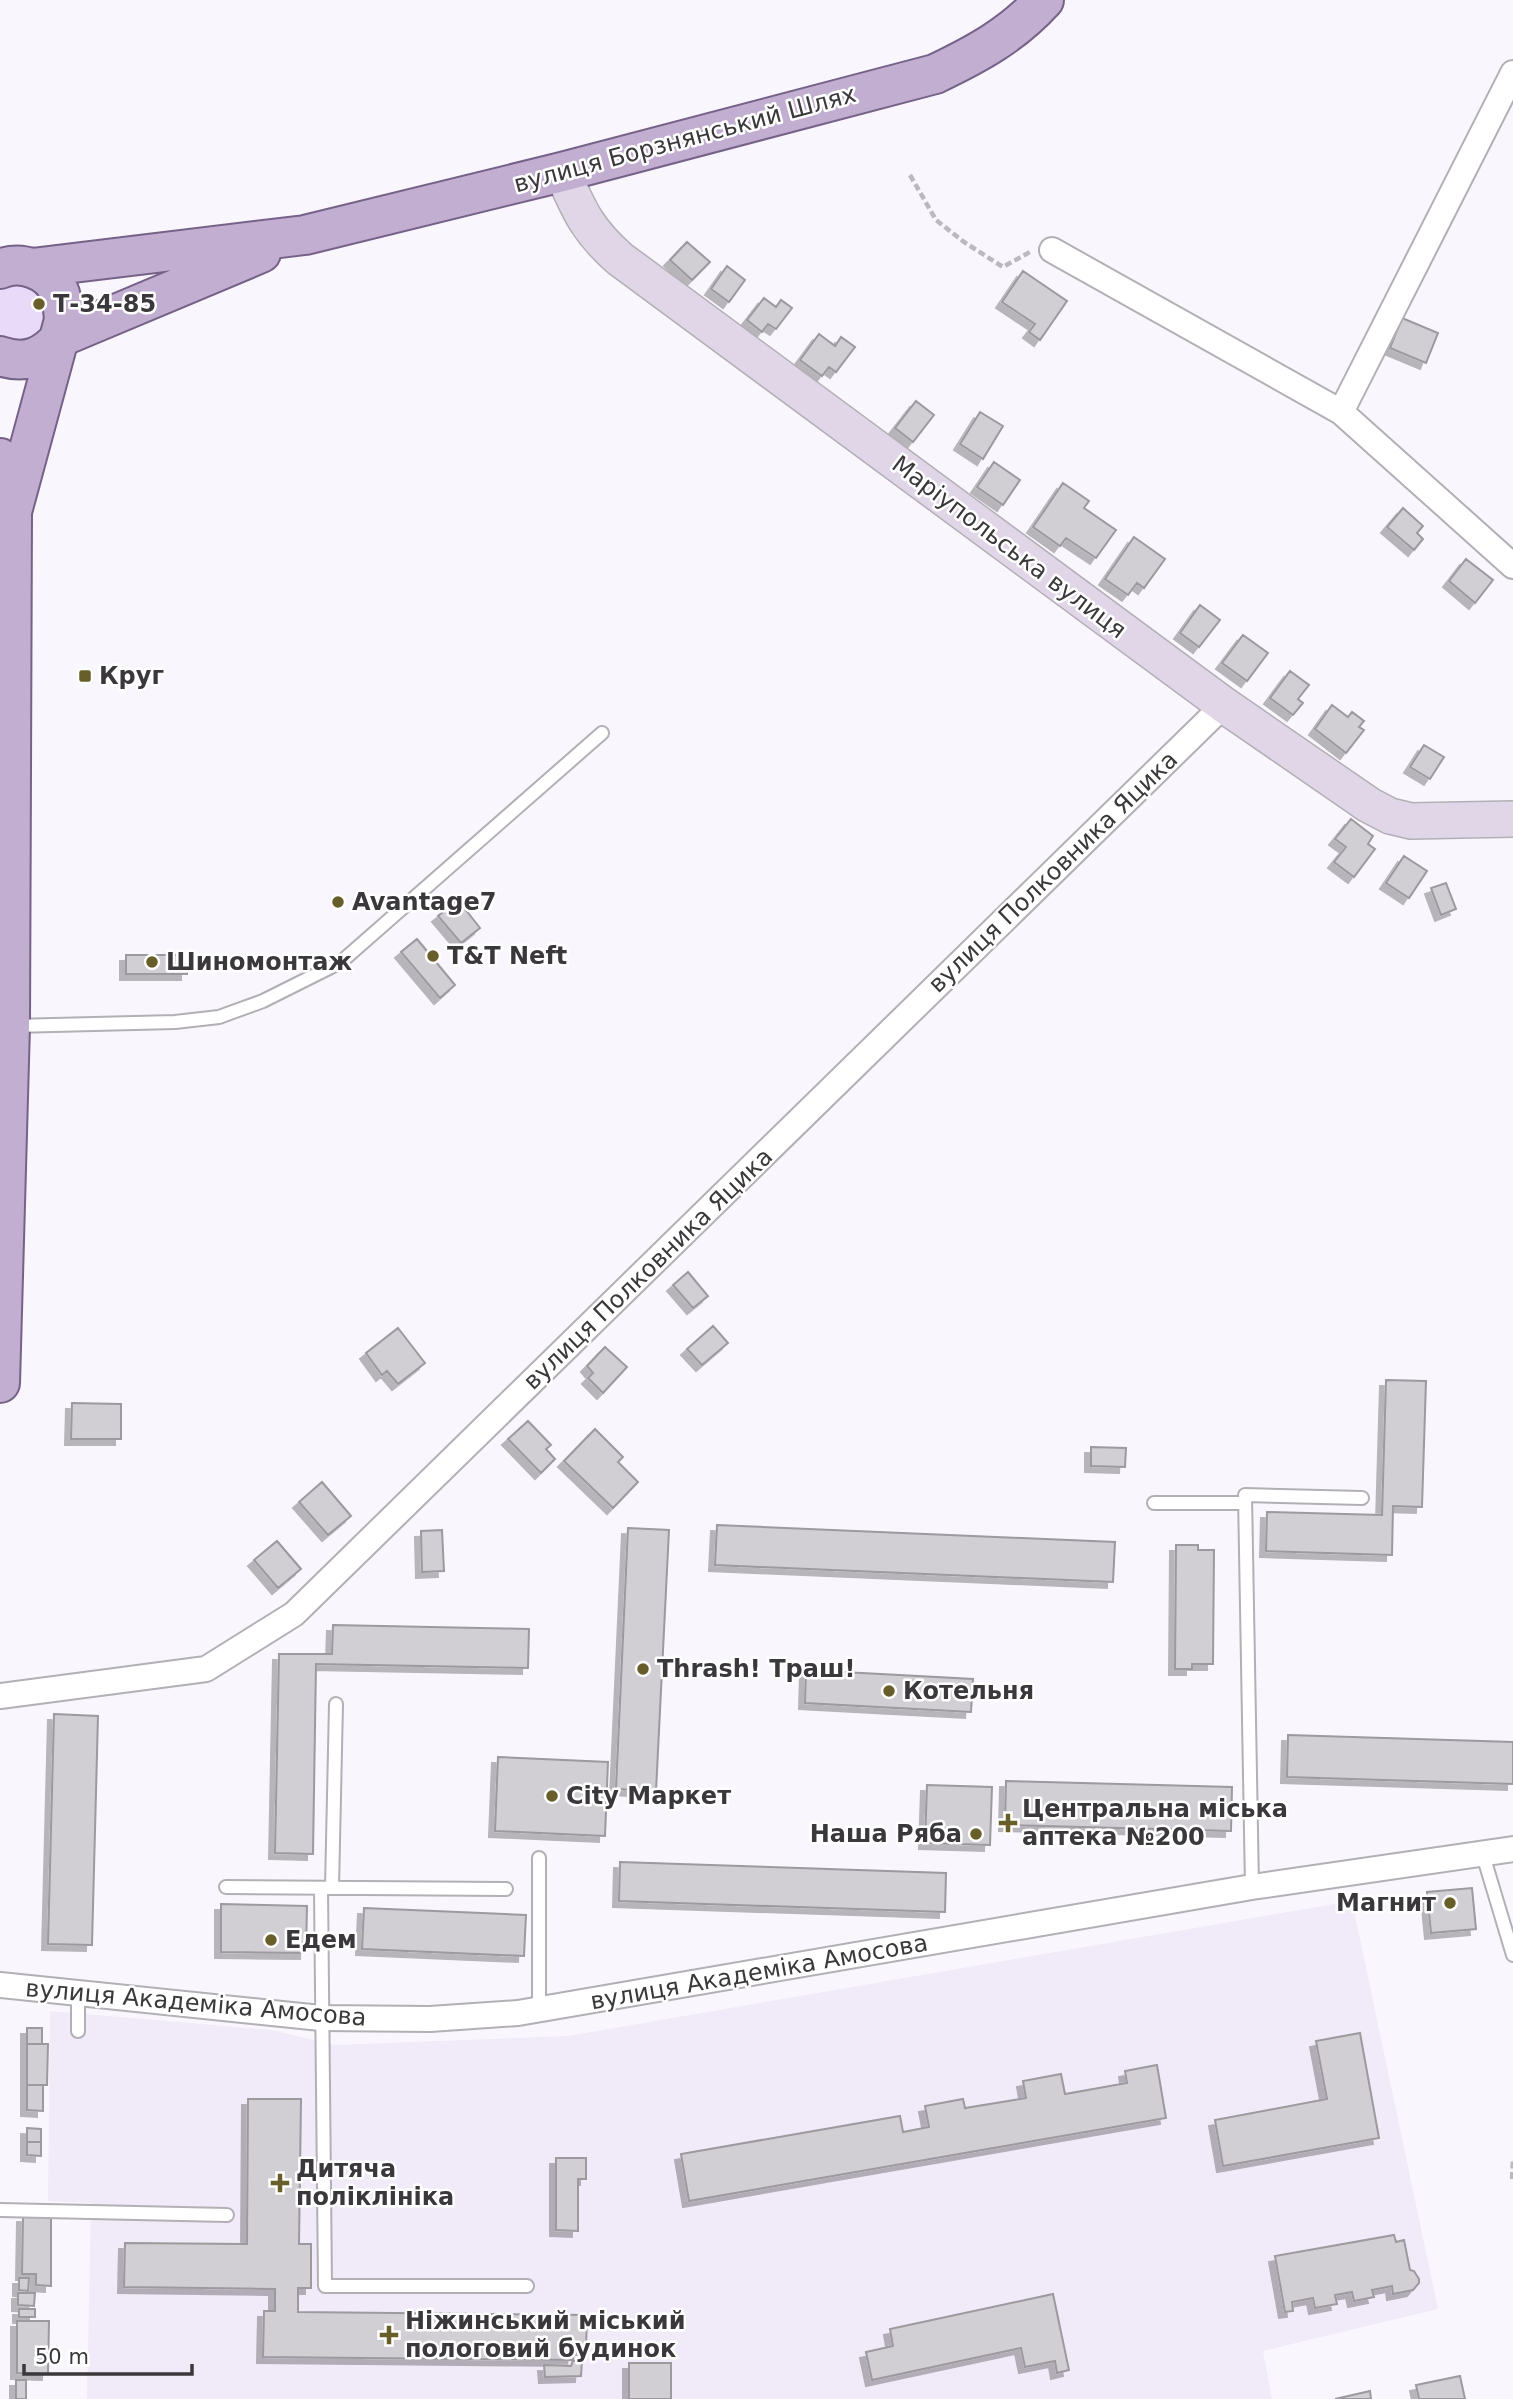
<svg xmlns="http://www.w3.org/2000/svg" width="1513" height="2399" font-family="'DejaVu Sans',sans-serif">
<style>
.built{fill:#f1eaf8}
.green{fill:#eadafa}
.building{fill:#d1ced4;stroke:#9c999f;stroke-width:2;filter:url(#shadow)}
.lines{fill:none;stroke-linecap:round;stroke-linejoin:round}
.lane-casing{stroke:#b2afb5;stroke-width:16}
.street-casing{stroke:#b2afb5;stroke-width:28}
.secondary-casing{stroke:#b2afb5;stroke-width:38}
.primary-casing{stroke:#766288;stroke-width:42}
.path{stroke:#bbb8be;stroke-width:4.5;stroke-dasharray:7 3.5;stroke-linecap:butt}
.lane{stroke:#fff;stroke-width:12}
.street{stroke:#fff;stroke-width:24}
.secondary{stroke:#e0d6e8;stroke-width:35}
.primary{stroke:#c1aed0;stroke-width:38}
.poi-dot{fill:#685e2a;stroke:#fff;stroke-width:2.5}
.labels{text-anchor:middle;stroke-width:5;stroke-linejoin:round;paint-order:stroke}
.street-label{font-size:24px;fill:#3a383b;stroke:#fff}
.poi-label{font-size:24px;font-weight:bold;fill:#3a383b;stroke:#fff;text-anchor:start}
</style>
<defs>
<filter id="shadow"><feDropShadow dx="-6" dy="6" stdDeviation="0" flood-color="#0004"/></filter>
</defs>
<rect width="100%" height="100%" fill="#faf6fd"/>
<path class="built" d="M 1352,1901 L 1438,2309 L 1263,2351 L 1272,2399 L 87,2399 L 91,2203 L 48,2201 L 50,2011 L 271,2030 L 335,2045 L 568,2036 Z"/>
<path class="green" d="M 31,280 L 52,318 L 33,344 L 0,341 L 0,284 Z"/>
<path class="building" d="M 687,242 L 710,262 L 692,280 L 670,260 Z
M 727,266 L 745,280 L 729,302 L 711,289 Z
M 1023,271 L 1067,301 L 1040,340 L 1029,332 L 1035,324 L 1002,302 Z
M 764,298 L 776,307 L 781,300 L 792,308 L 776,329 L 768,324 L 762,332 L 747,320 Z
M 1402,318 L 1438,333 L 1426,363 L 1390,348 Z
M 819,334 L 835,346 L 841,337 L 855,347 L 836,372 L 829,367 L 822,376 L 800,360 Z
M 916,401 L 934,415 L 913,442 L 895,428 Z
M 980,412 L 1003,426 L 983,459 L 960,444 Z
M 994,462 L 1020,480 L 1003,505 L 977,487 Z
M 1063,483 L 1089,501 L 1084,508 L 1116,530 L 1096,558 L 1066,538 L 1060,546 L 1033,527 Z
M 1403,508 L 1423,526 L 1417,533 L 1423,539 L 1414,550 L 1387,527 Z
M 1134,537 L 1165,559 L 1144,588 L 1137,583 L 1128,595 L 1105,579 Z
M 1466,559 L 1493,580 L 1475,603 L 1449,581 Z
M 1200,605 L 1220,620 L 1199,647 L 1180,633 Z
M 1243,635 L 1268,653 L 1247,681 L 1222,663 Z
M 1290,671 L 1309,685 L 1298,699 L 1303,703 L 1293,715 L 1270,698 Z
M 1332,705 L 1348,717 L 1352,712 L 1364,721 L 1359,727 L 1364,730 L 1346,753 L 1315,729 Z
M 1424,745 L 1444,757 L 1430,779 L 1410,767 Z
M 1351,819 L 1373,836 L 1368,844 L 1375,849 L 1354,877 L 1334,862 L 1346,847 L 1335,839 Z
M 1404,856 L 1427,871 L 1409,898 L 1386,883 Z
M 1446,883 L 1456,909 L 1441,915 L 1431,888 Z
M 458,900 L 480,928 L 461,943 L 438,916 Z
M 417,939 L 455,985 L 440,998 L 401,952 Z
M 126,955 L 178,955 L 178,968 L 187,968 L 187,974 L 126,974 Z
M 688,1272 L 708,1296 L 693,1308 L 673,1285 Z
M 713,1326 L 728,1343 L 702,1365 L 687,1349 Z
M 398,1328 L 425,1363 L 398,1384 L 387,1371 L 382,1375 L 366,1353 Z
M 605,1347 L 627,1367 L 603,1393 L 588,1378 L 593,1373 L 587,1366 Z
M 1386,1380 L 1426,1381 L 1422,1507 L 1393,1506 L 1392,1555 L 1266,1551 L 1267,1512 L 1382,1515 Z
M 72,1403 L 121,1404 L 121,1439 L 71,1439 Z
M 528,1421 L 551,1445 L 546,1449 L 555,1459 L 541,1473 L 508,1439 Z
M 595,1429 L 623,1457 L 618,1462 L 638,1482 L 613,1508 L 564,1461 Z
M 1091,1447 L 1126,1448 L 1125,1467 L 1091,1466 Z
M 322,1482 L 351,1516 L 328,1535 L 299,1502 Z
M 717,1525 L 1115,1542 L 1113,1582 L 715,1565 Z
M 628,1528 L 669,1530 L 656,1791 L 616,1789 Z
M 442,1530 L 444,1571 L 422,1572 L 421,1531 Z
M 277,1541 L 301,1569 L 278,1588 L 254,1560 Z
M 1176,1545 L 1198,1545 L 1198,1550 L 1214,1550 L 1213,1664 L 1192,1664 L 1192,1669 L 1175,1669 Z
M 333,1625 L 529,1629 L 528,1668 L 316,1664 L 313,1854 L 275,1853 L 279,1654 L 332,1654 Z
M 806,1670 L 973,1679 L 971,1712 L 805,1703 Z
M 54,1714 L 98,1716 L 92,1945 L 48,1944 Z
M 1288,1735 L 1513,1742 L 1513,1784 L 1287,1777 Z
M 498,1757 L 608,1762 L 605,1836 L 495,1831 Z
M 1006,1781 L 1232,1787 L 1231,1831 L 1005,1825 Z
M 927,1785 L 992,1787 L 990,1845 L 925,1843 Z
M 620,1862 L 946,1873 L 945,1912 L 619,1901 Z
M 1472,1888 L 1476,1929 L 1431,1933 L 1427,1892 Z
M 221,1904 L 307,1906 L 306,1953 L 221,1952 Z
M 364,1908 L 526,1915 L 524,1956 L 362,1949 Z
M 27,2028 L 42,2028 L 42,2044 L 27,2044 Z
M 1360,2033 L 1379,2138 L 1223,2166 L 1215,2120 L 1327,2099 L 1316,2041 Z
M 27,2044 L 48,2044 L 47,2085 L 27,2085 Z
M 1157,2065 L 1166,2118 L 689,2201 L 681,2154 L 900,2116 L 903,2132 L 929,2127 L 925,2106 L 963,2099 L 965,2108 L 1026,2098 L 1023,2081 L 1061,2074 L 1065,2094 L 1127,2083 L 1125,2071 Z
M 27,2085 L 43,2085 L 43,2111 L 27,2110 Z
M 248,2099 L 301,2099 L 299,2244 L 311,2244 L 311,2288 L 298,2288 L 298,2312 L 587,2315 L 586,2349 L 574,2349 L 573,2361 L 582,2361 L 581,2376 L 545,2377 L 544,2365 L 571,2366 L 573,2360 L 263,2357 L 264,2311 L 275,2311 L 275,2289 L 124,2287 L 125,2243 L 247,2244 Z
M 27,2128 L 41,2129 L 41,2142 L 27,2142 Z
M 27,2142 L 41,2142 L 41,2156 L 27,2155 Z
M 556,2158 L 586,2158 L 586,2179 L 578,2179 L 578,2231 L 556,2230 Z
M 23,2216 L 51,2217 L 51,2286 L 36,2285 L 36,2274 L 22,2274 Z
M 1394,2235 L 1396,2242 L 1404,2240 L 1410,2270 L 1414,2271 L 1419,2279 L 1419,2283 L 1413,2290 L 1393,2294 L 1392,2286 L 1372,2290 L 1374,2297 L 1354,2301 L 1352,2292 L 1335,2295 L 1337,2304 L 1315,2308 L 1313,2298 L 1292,2302 L 1293,2311 L 1285,2312 L 1275,2256 Z
M 19,2278 L 29,2278 L 28,2291 L 19,2290 Z
M 18,2293 L 35,2293 L 34,2306 L 18,2305 Z
M 1053,2294 L 1069,2370 L 1057,2373 L 1055,2361 L 1025,2367 L 1021,2348 L 872,2380 L 866,2352 L 893,2346 L 890,2329 Z
M 19,2309 L 35,2309 L 35,2317 L 19,2317 Z
M 17,2321 L 49,2321 L 48,2374 L 17,2373 Z
M 629,2363 L 671,2363 L 671,2399 L 629,2399 Z
M 1460,2376 L 1465,2399 L 1419,2399 L 1416,2385 Z
M 16,2380 L 26,2380 L 26,2399 L 16,2399 Z
M 1370,2391 L 1371,2399 L 1335,2399 Z"/>
<g class="lines">
<g class="lane-casing">
<path id="lane" d="M 13,1026 L 175,1022 L 219,1017 L 263,1001 L 341,962 L 602,733
M 1154,1503 L 1245,1503
M 1483,1855 L 1513,1955
M 539,1858 L 539,2009
M 226,1887 L 506,1889
M 1252,1887 L 1245,1495 L 1362,1498
M 321,1888 L 325,2286 L 527,2286
M 332,1888 L 336,1704
M 78,2031 L 78,1993
M 0,2210 L 227,2215"/>
</g>
<g class="street-casing">
<path id="street" d="M 1052,250 L 1341,412 L 1513,566
M 1341,412 L 1513,73
M 0,1696 L 206,1669 L 294,1614 L 1224,705
M 0,1985 L 321,2018 L 430,2019 L 518,2013 L 1252,1887 L 1513,1849"/>
</g>
<g class="secondary-casing">
<path id="secondary" d="M 562,172 C 580,212 587,230 620,259 L 1224,705 L 1369,805 L 1390,816 L 1411,821 L 1513,819"/>
</g>
<g class="primary-casing">
<path id="primary" d="M 32,268 L 305,235 L 562,172 L 935,74 C 977,54 1012,35 1044,0
M 0,269 C 21,260 49,270 59,291 C 63,300 63,310 64,320 L 13,508
M 0,356 C 26,365 44,357 61,337 L 261,253
M 0,458 L 12,513 L 10,1026 L 0,1383"/>
</g>
<path class="path" d="M 910,175 L 936,220 L 964,242 L 1003,267 L 1030,252
M 1512,2179 L 1513,2159"/>
<use href="#lane" class="lane"/>
<use href="#street" class="street"/>
<use href="#secondary" class="secondary"/>
<use href="#primary" class="primary"/>
</g>
<g class="poi-dot">
<circle cx="39" cy="304" r="7"/>
<rect x="78" y="669" width="14" height="14" rx="3.5"/>
<circle cx="338" cy="902" r="7"/>
<circle cx="433" cy="956" r="7"/>
<circle cx="152" cy="962" r="7"/>
<circle cx="643" cy="1669" r="7"/>
<circle cx="889" cy="1691" r="7"/>
<circle cx="552" cy="1796" r="7"/>
<path d="M1004.5 1812.5h7v7h7v7h-7v7h-7v-7h-7v-7h7z"/>
<circle cx="976" cy="1834" r="7"/>
<circle cx="1450" cy="1903" r="7"/>
<circle cx="271" cy="1940" r="7"/>
<path d="M276.5 2172.5h7v7h7v7h-7v7h-7v-7h-7v-7h7z"/>
<path d="M385.5 2324.5h7v7h7v7h-7v7h-7v-7h-7v-7h7z"/>
</g>
<g class="labels">
<g class="street-label">
<text transform="translate(685 139) rotate(-15)" y="8">вулиця Борзнянський Шлях</text>
<text transform="translate(1009 547) rotate(37)" y="8">Маріупольська вулиця</text>
<text transform="translate(1053 872) rotate(-44)" y="8">вулиця Полковника Яцика</text>
<text transform="translate(648 1269) rotate(-44)" y="8">вулиця Полковника Яцика</text>
<text transform="translate(759 1972) rotate(-10)" y="8">вулиця Академіка Амосова</text>
<text transform="translate(196 2003) rotate(5)" y="8">вулиця Академіка Амосова</text>
</g>
<g class="poi-label">
<text x="53" y="312">Т-34-85</text>
<text x="99" y="684">Круг</text>
<text x="352" y="910">Avantage7</text>
<text x="447" y="964">T&amp;T Neft</text>
<text x="166" y="970">Шиномонтаж</text>
<text x="657" y="1677">Thrash! Траш!</text>
<text x="903" y="1699">Котельня</text>
<text x="566" y="1804">City Маркет</text>
<text x="1022" y="1817">Центральна міська<tspan x="1022" dy="28">аптека №200</tspan></text>
<text x="962" y="1842" text-anchor="end">Наша Ряба</text>
<text x="1436" y="1911" text-anchor="end">Магнит</text>
<text x="285" y="1948">Едем</text>
<text x="296" y="2177">Дитяча<tspan x="296" dy="28">поліклініка</tspan></text>
<text x="405" y="2329">Ніжинський міський<tspan x="405" dy="28">пологовий будинок</tspan></text>
</g>
</g>
<path d="M24 2364v10h168v-10" fill="none" stroke="#3a383b" stroke-width="3.5"/>
<text x="35" y="2364" font-size="21" fill="#3a383b" stroke="#ffffff" stroke-width="5" paint-order="stroke">50 m</text>
</svg>
